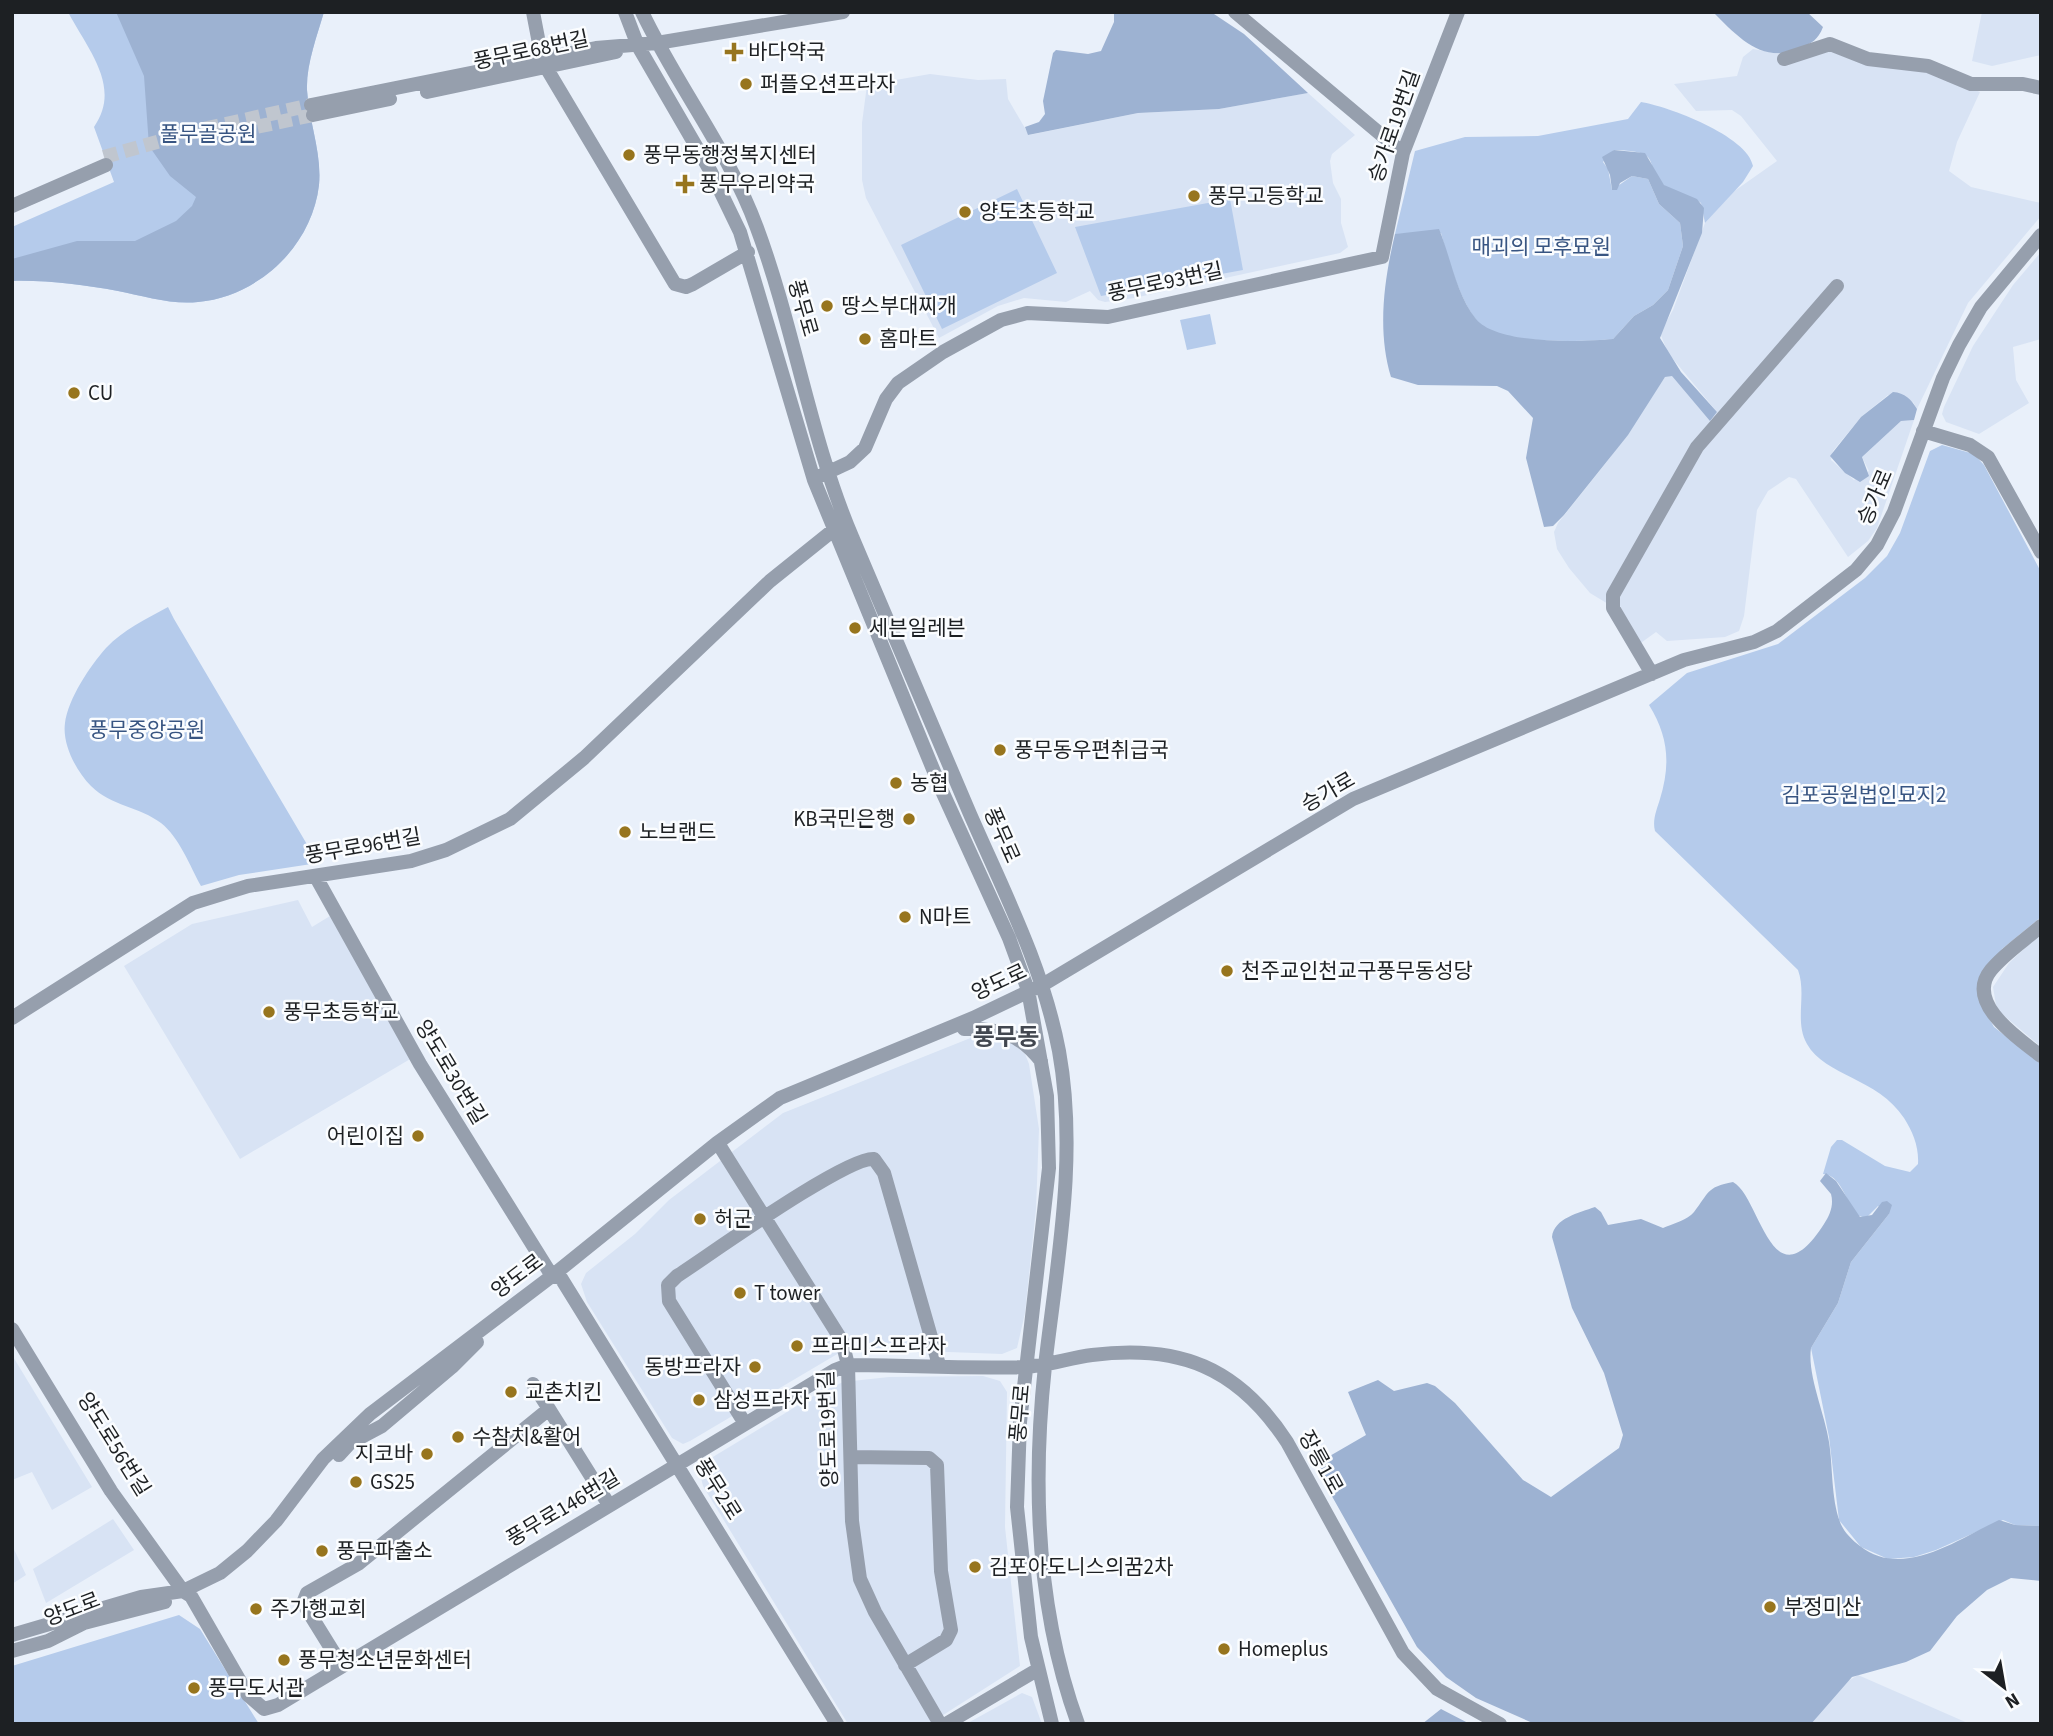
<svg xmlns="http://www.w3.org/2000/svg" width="2053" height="1736" font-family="'Source Sans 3','Noto Sans KR',sans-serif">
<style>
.built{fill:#d8e3f4}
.green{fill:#b5cbeb}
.forest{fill:#9db2d2}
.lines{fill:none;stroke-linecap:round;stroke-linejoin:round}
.minor-tunnel{stroke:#c0c6cf;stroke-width:14;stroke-dasharray:14 7;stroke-linecap:butt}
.minor{stroke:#969fad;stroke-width:14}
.poi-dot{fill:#97751e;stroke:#fbfdff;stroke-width:2.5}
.labels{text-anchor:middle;stroke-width:5;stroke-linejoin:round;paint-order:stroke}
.street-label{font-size:21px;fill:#1d2023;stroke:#fbfdff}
.poi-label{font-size:21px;fill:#1d2023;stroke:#fbfdff;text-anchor:start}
.park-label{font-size:21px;fill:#385582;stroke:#fbfdff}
.quarter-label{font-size:24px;font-weight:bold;fill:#424750;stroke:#fbfdff}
</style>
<rect width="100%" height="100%" fill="#e9f0fa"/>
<path class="built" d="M 1982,12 L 2041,12 L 2041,55 L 1992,66 L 1972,61 Z
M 1753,49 L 1785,55 L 1825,50 L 1926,70 L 1980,92 L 1957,142 L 1949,171 L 1971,187 L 2041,203 L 2041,216 L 1968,303 L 1917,409 L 1913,402 L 1888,395 L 1861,417 L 1833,451 L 1831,460 L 1854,480 L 1869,471 L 1862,457 L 1901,421 L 1914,420 L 1877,528 L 1868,541 L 1848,557 L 1796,479 L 1789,477 L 1768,491 L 1757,510 L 1744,616 L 1739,631 L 1725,637 L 1667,641 L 1656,632 L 1638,645 L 1618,610 L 1590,593 L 1569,568 L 1557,549 L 1554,532 L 1558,523 L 1609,459 L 1665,377 L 1672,375 L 1710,420 L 1717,412 L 1668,353 L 1660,333 L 1673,310 L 1705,223 L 1733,192 L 1777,161 L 1741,116 L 1732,110 L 1696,111 L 1674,84 L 1737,76 L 1743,57 Z
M 930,74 L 978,80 L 1006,79 L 1008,99 L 1029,135 L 1138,113 L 1219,109 L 1308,93 L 1355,135 L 1332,154 L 1330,161 L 1333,183 L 1341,199 L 1341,223 L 1348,247 L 1340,253 L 1134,298 L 1105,302 L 1098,300 L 1090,291 L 1066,302 L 1024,298 L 998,306 L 939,338 L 866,198 L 862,180 L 862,123 L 867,85 Z
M 2041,252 L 2041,339 L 2013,347 L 2016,380 L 2029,403 L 1979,434 L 1946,422 L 1942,414 L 1944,407 L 1973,346 L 2013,285 Z
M 298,900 L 312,927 L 330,916 L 412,1058 L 240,1159 L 124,966 L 192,924 Z
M 2041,933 L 2041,1047 L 2001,1013 L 1996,1005 L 1993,987 L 2009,963 Z
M 1002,1034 L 1025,1054 L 1029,1064 L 1039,1129 L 1036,1209 L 1025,1313 L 1017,1348 L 1002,1354 L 868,1349 L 839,1353 L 690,1441 L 683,1444 L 672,1438 L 587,1302 L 581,1284 L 586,1273 L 635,1234 L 669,1200 L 783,1113 L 978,1035 Z
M 12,1355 L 92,1487 L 52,1510 L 32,1472 L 12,1480 Z
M 983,1376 L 1000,1381 L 1007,1392 L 1005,1527 L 1020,1666 L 929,1724 L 848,1724 L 703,1486 L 698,1466 L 810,1398 L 843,1382 L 889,1377 Z
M 113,1519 L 134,1550 L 46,1603 L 33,1569 Z
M 12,1545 L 26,1575 L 12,1584 Z
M 1858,1675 L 1970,1724 L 1811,1724 L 1843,1684 Z
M 1022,1693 L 1032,1697 L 1042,1724 L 966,1724 Z"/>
<path class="green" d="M 68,12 L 324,12 C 317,36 306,65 307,90 C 309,123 322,152 319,185 C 312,246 259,296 198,302 C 172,305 144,296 118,291 C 83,285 48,280 12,281 L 12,227 L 114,182 L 94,127 C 122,87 88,50 68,12 Z
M 1641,102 C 1667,106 1748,136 1753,166 L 1743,182 L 1705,223 L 1701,203 C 1691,195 1676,195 1666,187 C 1640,166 1668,151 1614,150 L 1603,162 L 1608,169 L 1612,190 L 1632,176 L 1648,179 L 1659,204 L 1680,223 L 1683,246 L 1668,290 L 1653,305 L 1634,316 L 1613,339 C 1585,342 1505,344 1483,327 C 1462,309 1448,259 1441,233 L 1395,234 L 1415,151 L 1465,137 L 1538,136 L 1628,119 Z
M 1017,189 L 1057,273 L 942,329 L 901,245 Z
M 1230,199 L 1243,270 L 1101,296 L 1075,227 Z
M 1210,314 L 1216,344 L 1187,350 L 1180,320 Z
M 1942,445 L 1974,454 L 1984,465 L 2041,572 L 2041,917 L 2002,949 L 1981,1004 L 1994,1027 L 2041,1064 L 2041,1526 L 2015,1525 L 2003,1520 L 1936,1550 L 1914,1557 L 1888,1559 L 1861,1547 L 1839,1520 L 1829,1437 L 1811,1348 L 1838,1303 L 1851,1262 L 1889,1214 L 1878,1206 L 1866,1218 L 1856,1215 C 1847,1202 1840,1174 1823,1174 L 1831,1147 L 1837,1140 L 1842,1140 L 1885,1166 L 1910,1172 L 1918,1164 C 1919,1147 1913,1132 1904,1118 C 1878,1078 1825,1076 1807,1044 C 1794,1021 1807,995 1798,970 L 1655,831 C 1652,820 1657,809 1660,799 C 1671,763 1668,736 1649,705 L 1687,673 L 1778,644 L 1865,578 L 1887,556 L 1900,533 L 1930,451 Z
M 168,607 L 174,619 L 318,863 L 239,875 L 201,886 C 190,866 179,837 161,823 C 140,807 111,806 91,786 C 76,771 62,744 65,723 C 68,699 90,666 106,648 C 123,630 146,619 168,607 Z
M 179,1615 L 200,1629 L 259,1724 L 12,1724 L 12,1666 Z"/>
<path class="forest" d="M 116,12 L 324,12 C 317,36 306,65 307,90 C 309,123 322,152 319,185 C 312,246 259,296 198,302 C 172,305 144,296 118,291 C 83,285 48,280 12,281 L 12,259 L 77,241 L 135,241 L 176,221 L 192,206 L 196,197 L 170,176 L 149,146 L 144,76 Z
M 1114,12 L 1211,12 L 1244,34 L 1308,93 L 1219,109 L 1138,113 L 1028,135 L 1025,127 L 1039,122 L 1045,114 L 1043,101 L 1053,53 L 1056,50 L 1088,54 L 1101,51 L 1114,22 Z
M 1713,12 L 1807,12 L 1823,27 C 1818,40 1812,43 1799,49 C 1762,64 1738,37 1713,12 Z
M 1614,150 L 1645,153 L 1664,185 L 1697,199 L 1704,208 L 1702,233 L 1660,338 L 1681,372 L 1717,412 L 1710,421 L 1672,376 L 1665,377 L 1628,435 L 1564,515 L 1553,526 L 1544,527 L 1526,458 L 1533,418 L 1508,391 L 1497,386 L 1418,385 L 1391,377 C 1377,331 1384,280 1395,234 L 1439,229 C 1451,258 1456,294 1476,319 C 1497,345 1582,342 1613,339 L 1634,316 L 1653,305 L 1668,290 L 1683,246 L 1680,223 L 1659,204 L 1648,179 L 1632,176 L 1620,183 L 1617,190 L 1612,190 L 1610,175 L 1602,157 Z
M 1893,392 C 1905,393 1911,399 1917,409 L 1914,420 L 1901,421 L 1862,457 L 1869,476 L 1860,482 L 1845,473 L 1830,456 L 1861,417 Z
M 1826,1173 L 1836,1181 L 1860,1217 L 1872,1215 L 1882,1202 L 1887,1201 L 1892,1205 L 1889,1214 L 1851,1262 L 1838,1303 L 1811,1348 C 1807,1375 1825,1414 1829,1442 C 1833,1467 1831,1498 1840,1522 C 1843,1531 1852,1540 1860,1546 C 1903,1580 1958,1539 1999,1520 L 2015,1525 L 2041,1526 L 2041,1581 L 2011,1578 L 1987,1590 L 1957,1616 L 1930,1651 L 1906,1662 L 1852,1677 L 1811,1724 L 1535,1724 L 1476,1698 L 1446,1677 L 1417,1647 L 1320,1475 L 1319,1469 L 1328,1457 L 1366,1435 L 1348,1392 L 1378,1380 L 1394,1391 L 1427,1383 L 1435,1386 L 1455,1403 L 1523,1480 L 1551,1497 L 1619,1448 L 1623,1435 L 1604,1373 L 1572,1308 L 1552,1237 C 1554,1218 1579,1213 1595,1207 L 1601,1212 L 1608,1225 L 1641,1219 L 1663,1228 C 1672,1224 1688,1220 1694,1212 C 1709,1193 1706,1187 1733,1182 C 1761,1197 1771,1307 1824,1224 C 1830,1215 1834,1205 1831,1194 L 1820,1181 Z
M 1441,1709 L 1470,1724 L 1422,1724 Z"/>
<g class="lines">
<path class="minor-tunnel" d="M 237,131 L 313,115
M 104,157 L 199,130 L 311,105"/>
<path class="minor" d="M 533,12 L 542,59
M 625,12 L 638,46 L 711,172 L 740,232 L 814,480 L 942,791 L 1009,938 L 1028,990 L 1047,1096 L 1049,1168 L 1020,1422 L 1017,1507 L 1031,1637 L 1052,1724
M 642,12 C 677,86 729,151 757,228 C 795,330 810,439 853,539 C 892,631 931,723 970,814 C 1004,892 1043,967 1059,1051 C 1078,1156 1057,1262 1045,1366 C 1032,1486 1036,1609 1078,1724
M 1235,12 L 1403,153
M 1784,59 L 1830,44 L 1868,59 L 1928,66 L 1971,84 L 2023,84 L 2041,88
M 547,69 L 675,284 L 686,287 L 693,284 L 748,252
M 427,92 L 616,52
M 311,105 L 596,48 L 657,43 L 843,12
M 313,115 L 390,99
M 12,206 L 106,165
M 1923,431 L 1970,445 L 1988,457 L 2041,552
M 820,476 L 850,462 L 865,448 L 886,399 L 898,383 L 943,352 L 1001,320 L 1027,313 L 1108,317 L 1382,257 L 1403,153 L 1458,12
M 1652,674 L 1613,608 L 1613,595 L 1697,447 L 1837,286
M 316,877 L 420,1064 L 552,1276 L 561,1278 L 837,1724
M 2041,926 C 2025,940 2005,953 1991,970 C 1964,1003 2019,1039 2041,1056
M 12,1018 L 193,903 L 248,886 L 411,861 L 446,850 L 510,819 L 584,758 L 770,581 L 841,524
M 964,1029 C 999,1028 1019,1033 1041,1061
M 721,1148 L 842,1341 L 848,1365 L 852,1521 L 860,1579 L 875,1612 L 940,1724
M 12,1329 L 111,1491 L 183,1591 L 191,1596 L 248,1695 L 264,1709 L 278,1705 L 835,1370 L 848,1365 C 906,1365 965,1369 1024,1367 C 1046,1366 1069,1358 1092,1355 C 1179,1344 1238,1367 1287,1442 L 1403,1653 L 1437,1689 L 1500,1724
M 533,1384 L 549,1409
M 744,1422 L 669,1301 L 668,1285 L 677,1276 C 708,1256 847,1156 874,1159 L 884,1173 L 939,1365
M 339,1455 L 350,1443 L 382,1426 L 452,1367 L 477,1342
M 851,1457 L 929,1458 L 937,1465 L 941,1571 L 951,1630 L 946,1640 L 905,1665
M 12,1635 L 141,1597 L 183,1591 L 220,1573 L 247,1551 L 276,1521 L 323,1459 L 370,1414 L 552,1276 L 717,1143 L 780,1098 L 973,1018 L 1044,984 L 1353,799 L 1684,660 L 1754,642 L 1777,631 L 1856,570 L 1877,545 L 1894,512 L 1943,378 L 1959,345 L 1981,307 L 2041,235
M 12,1651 L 48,1641 L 84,1623 L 165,1602
M 342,1666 L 303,1603 L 307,1593 L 358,1564 L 549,1409 L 609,1505
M 946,1724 L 1037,1670"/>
</g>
<g class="poi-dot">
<path d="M730.5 41.5h7v7h7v7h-7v7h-7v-7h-7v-7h7z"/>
<circle cx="746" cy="84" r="7"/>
<circle cx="629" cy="155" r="7"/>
<path d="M681.5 173.5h7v7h7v7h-7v7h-7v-7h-7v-7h7z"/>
<circle cx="1194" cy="196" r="7"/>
<circle cx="965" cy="212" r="7"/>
<circle cx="827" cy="306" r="7"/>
<circle cx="865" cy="339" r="7"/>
<circle cx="74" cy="393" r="7"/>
<circle cx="855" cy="628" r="7"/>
<circle cx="1000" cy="750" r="7"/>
<circle cx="896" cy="783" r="7"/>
<circle cx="909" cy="819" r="7"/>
<circle cx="625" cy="832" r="7"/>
<circle cx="905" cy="917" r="7"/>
<circle cx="1227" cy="971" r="7"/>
<circle cx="269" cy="1012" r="7"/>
<circle cx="418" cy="1136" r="7"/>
<circle cx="700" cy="1219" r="7"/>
<circle cx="740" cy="1293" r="7"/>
<circle cx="797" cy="1346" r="7"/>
<circle cx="755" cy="1367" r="7"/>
<circle cx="511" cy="1392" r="7"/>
<circle cx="699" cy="1400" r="7"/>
<circle cx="458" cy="1437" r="7"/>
<circle cx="427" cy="1454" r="7"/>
<circle cx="356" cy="1482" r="7"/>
<circle cx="322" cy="1551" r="7"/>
<circle cx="975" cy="1567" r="7"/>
<circle cx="1770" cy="1607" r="7"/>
<circle cx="256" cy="1609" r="7"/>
<circle cx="1224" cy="1649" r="7"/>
<circle cx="284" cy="1660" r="7"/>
<circle cx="194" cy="1688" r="7"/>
</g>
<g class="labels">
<g class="street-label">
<text transform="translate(531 50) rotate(-12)" y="7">풍무로68번길</text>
<text transform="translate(1394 126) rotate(-71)" y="7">승가로19번길</text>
<text transform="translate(1165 282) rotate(-12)" y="7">풍무로93번길</text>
<text transform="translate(803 308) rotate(74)" y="7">풍무로</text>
<text transform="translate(1875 497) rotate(-67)" y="7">승가로</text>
<text transform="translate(1328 792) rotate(-30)" y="7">승가로</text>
<text transform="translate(1002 835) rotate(66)" y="7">풍무로</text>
<text transform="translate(363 846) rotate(-10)" y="7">풍무로96번길</text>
<text transform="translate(999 982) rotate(-25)" y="7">양도로</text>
<text transform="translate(451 1072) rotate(59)" y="7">양도로30번길</text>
<text transform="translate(517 1276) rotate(-37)" y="7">양도로</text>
<text transform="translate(1020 1413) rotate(-85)" y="7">풍무로</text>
<text transform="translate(828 1429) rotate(-92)" y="7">양도로19번길</text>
<text transform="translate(114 1444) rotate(58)" y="7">양도로56번길</text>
<text transform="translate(1321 1462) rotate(61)" y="7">장릉1로</text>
<text transform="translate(718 1489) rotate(58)" y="7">풍무2로</text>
<text transform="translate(563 1508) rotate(-31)" y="7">풍무로146번길</text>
<text transform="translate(72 1609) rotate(-21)" y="7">양도로</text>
</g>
<g class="poi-label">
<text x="748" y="59">바다약국</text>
<text x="760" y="91">퍼플오션프라자</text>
<text x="643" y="162">풍무동행정복지센터</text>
<text x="699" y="191">풍무우리약국</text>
<text x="1208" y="203">풍무고등학교</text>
<text x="979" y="219">양도초등학교</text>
<text x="841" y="313">땅스부대찌개</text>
<text x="879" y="346">홈마트</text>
<text x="88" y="400">CU</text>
<text x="869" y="635">세븐일레븐</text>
<text x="1014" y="757">풍무동우편취급국</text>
<text x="910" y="790">농협</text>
<text x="895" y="826" text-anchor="end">KB국민은행</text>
<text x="639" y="839">노브랜드</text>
<text x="919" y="924">N마트</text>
<text x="1241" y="978">천주교인천교구풍무동성당</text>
<text x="283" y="1019">풍무초등학교</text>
<text x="404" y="1143" text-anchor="end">어린이집</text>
<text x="714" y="1226">허군</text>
<text x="754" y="1300">T tower</text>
<text x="811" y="1353">프라미스프라자</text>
<text x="741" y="1374" text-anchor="end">동방프라자</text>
<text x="525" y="1399">교촌치킨</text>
<text x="713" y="1407">삼성프라자</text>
<text x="472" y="1444">수참치&amp;활어</text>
<text x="413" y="1461" text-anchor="end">지코바</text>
<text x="370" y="1489">GS25</text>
<text x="336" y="1558">풍무파출소</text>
<text x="989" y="1574">김포아도니스의꿈2차</text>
<text x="1784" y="1614">부정미산</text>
<text x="270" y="1616">주가행교회</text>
<text x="1238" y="1656">Homeplus</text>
<text x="298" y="1667">풍무청소년문화센터</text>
<text x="208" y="1695">풍무도서관</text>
</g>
<g class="park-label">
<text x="208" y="141">풀무골공원</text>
<text x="1541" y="254">매괴의 모후묘원</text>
<text x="147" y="737">풍무중앙공원</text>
<text x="1864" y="802">김포공원법인묘지2</text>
</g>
<g class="quarter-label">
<text x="1006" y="1045">풍무동</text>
</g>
</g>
<rect width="2053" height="1736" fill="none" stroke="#1d2023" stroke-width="28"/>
<g transform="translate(2004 1687) rotate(149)" stroke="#fbfdff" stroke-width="5" paint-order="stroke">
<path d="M0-5L12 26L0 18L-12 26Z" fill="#1d2023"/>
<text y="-10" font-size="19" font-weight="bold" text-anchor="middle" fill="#1d2023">N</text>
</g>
</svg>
